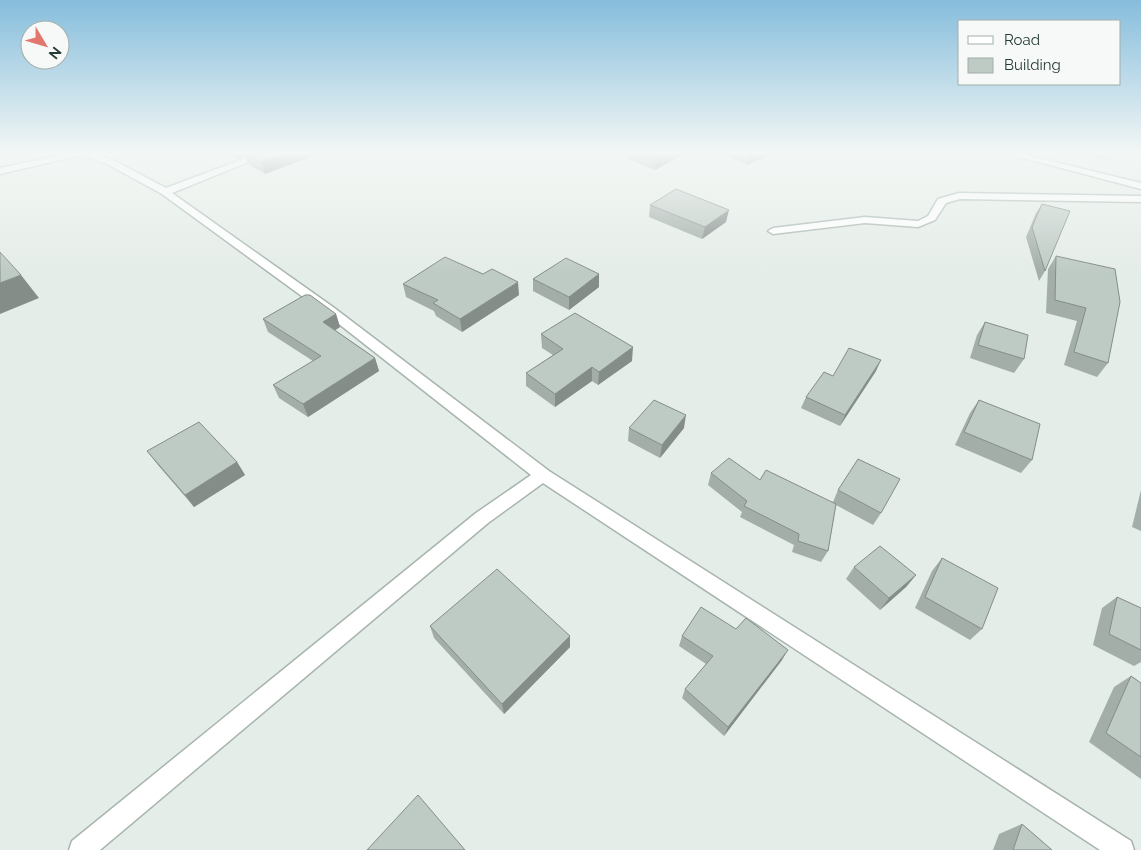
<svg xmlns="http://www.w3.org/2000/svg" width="1141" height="850" font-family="Raleway,sans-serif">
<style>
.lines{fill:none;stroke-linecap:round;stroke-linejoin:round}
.minor-casing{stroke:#a8b5ae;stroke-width:3}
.minor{fill:#fff;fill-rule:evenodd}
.wall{fill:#a3aea9}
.shaded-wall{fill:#858d89}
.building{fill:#becac4;stroke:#858d89}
</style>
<rect width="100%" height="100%" fill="#e5ede8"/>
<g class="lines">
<g class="minor-casing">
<path id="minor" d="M 67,154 L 94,154 L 113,160 L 166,188 L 256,154 L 268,154 L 172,193 L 333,307 L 549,471 L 1131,841 L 1134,850 L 1100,850 L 543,483 L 488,523 L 100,850 L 69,850 L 72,841 L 476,513 L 531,475 L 325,313 L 162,194 L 107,164 L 82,155 L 0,174 L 0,168 Z
M 1008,154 L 1022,154 L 1141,183 L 1141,189 Z
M 959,193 L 1141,196 L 1141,202 L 960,199 L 946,203 L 935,220 L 918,227 L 865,223 L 773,234 L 768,231 L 773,228 L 865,217 L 918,221 L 928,216 L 938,199 Z"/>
</g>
<use href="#minor" class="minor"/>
</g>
<path class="wall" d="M 229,154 L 318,154 L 265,174 L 248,164 L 245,156 L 238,159 Z
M 626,154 L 684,154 L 655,170 L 625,158 Z
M 723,154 L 773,154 L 747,165 Z
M 1082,154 L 1114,154 L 1110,160 Z
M 1042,204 L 1045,271 L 1039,281 L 1026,237 L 1036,213 Z
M 650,205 L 726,222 L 702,239 L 649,217 Z
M 1056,256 L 1115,269 L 1108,363 L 1097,377 L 1064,365 L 1077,321 L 1046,313 L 1048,269 Z
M 599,274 L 599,287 L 569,310 L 533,291 L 533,279 Z
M 403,284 L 519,295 L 462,332 L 436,316 L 434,311 L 406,297 Z
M 336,314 L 340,327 L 335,330 L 375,358 L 379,371 L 308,417 L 279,398 L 273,385 L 313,361 L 268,332 L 263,319 Z
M 985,322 L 1024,359 L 1014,373 L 970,358 L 977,335 Z
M 541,334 L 632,361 L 598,385 L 592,381 L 555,407 L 526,386 L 526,373 L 553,355 L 542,348 Z
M 876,371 L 840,426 L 801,408 L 806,397 L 833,376 Z
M 979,400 L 1032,460 L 1021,473 L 955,445 L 970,413 Z
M 629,428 L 684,428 L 660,458 L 628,441 Z
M 147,451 L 237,462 L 245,475 L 194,507 L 157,464 Z
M 711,473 L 760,480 L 833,502 L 838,490 L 881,513 L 873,525 L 836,505 L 828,551 L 821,562 L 792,552 L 794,545 L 740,517 L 742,512 L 708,485 Z
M 1141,490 L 1141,531 L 1132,527 Z
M 942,558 L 982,629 L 970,640 L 915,608 L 932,571 Z
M 854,567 L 916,575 L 906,587 L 880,610 L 846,579 Z
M 1117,597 L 1141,608 L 1141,662 L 1134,666 L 1093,645 L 1102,608 Z
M 430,626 L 570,647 L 504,714 L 434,638 Z
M 682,636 L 782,660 L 724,736 L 682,698 L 685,689 L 706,664 L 679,646 Z
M 1131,676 L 1141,683 L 1141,779 L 1089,742 L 1114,687 Z
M 1022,824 L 1052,850 L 993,850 L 999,834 Z"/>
<path class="shaded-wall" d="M 236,154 L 244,154 L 245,156 L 238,159 Z
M 283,154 L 318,154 L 265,174 L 261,162 Z
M 664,154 L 684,154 L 655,170 L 656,158 Z
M 749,154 L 773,154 L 747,165 Z
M 729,210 L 726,222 L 702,239 L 705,227 Z
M 599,274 L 599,287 L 569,310 L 569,297 Z
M 21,275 L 39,298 L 0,314 L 0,283 Z
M 518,282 L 519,295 L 462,332 L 460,319 Z
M 336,314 L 340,327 L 328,335 L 323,322 Z
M 633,347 L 632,361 L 598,385 L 599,372 Z
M 375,358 L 379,371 L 308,417 L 303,404 Z
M 881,360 L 876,371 L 840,426 L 845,415 Z
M 592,367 L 592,381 L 555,407 L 555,394 Z
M 686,415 L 684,428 L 660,458 L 662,445 Z
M 237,462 L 245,475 L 194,507 L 185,495 Z
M 916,575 L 906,587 L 880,610 L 889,598 Z
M 570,636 L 570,647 L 504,714 L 502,704 Z
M 788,650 L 782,660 L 724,736 L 728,727 Z"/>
<path class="building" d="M 246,154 L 283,154 L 261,162 Z
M 645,154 L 664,154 L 656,158 Z
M 676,189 L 729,210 L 705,227 L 650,205 Z
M 1042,204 L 1070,211 L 1045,271 L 1032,227 Z
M 0,252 L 21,275 L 0,283 Z
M 1056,256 L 1115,269 L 1120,302 L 1108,363 L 1074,352 L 1086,308 L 1055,300 Z
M 445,257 L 483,274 L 492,269 L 518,282 L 460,319 L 433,303 L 438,300 L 403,284 Z
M 566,258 L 599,274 L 569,297 L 533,279 Z
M 305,295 L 310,295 L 336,314 L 323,322 L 375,358 L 303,404 L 273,385 L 321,356 L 263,319 Z
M 575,313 L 633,347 L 599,372 L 592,367 L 555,394 L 526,373 L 563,349 L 541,334 Z
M 985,322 L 1028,335 L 1024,359 L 978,345 Z
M 849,348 L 881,360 L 845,415 L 806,397 L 824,372 L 833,376 Z
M 654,400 L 686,415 L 662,445 L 629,428 Z
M 979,400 L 1040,424 L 1032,460 L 964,432 Z
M 199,422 L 237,462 L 185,495 L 147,451 Z
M 729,458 L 760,480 L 766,470 L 836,504 L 828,551 L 798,541 L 799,534 L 744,506 L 747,501 L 711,473 Z
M 858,459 L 900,479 L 881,513 L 838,490 Z
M 880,546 L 916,575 L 889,598 L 854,567 Z
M 942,558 L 998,588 L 982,629 L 925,597 Z
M 497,569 L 570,636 L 502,704 L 430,626 Z
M 1117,597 L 1141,608 L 1141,650 L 1109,634 Z
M 701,607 L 736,629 L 746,618 L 788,650 L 728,727 L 685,689 L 713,656 L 682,636 Z
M 1131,676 L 1141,683 L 1141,757 L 1106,733 Z
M 418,795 L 465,850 L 367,850 Z
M 1022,824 L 1052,850 L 1013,850 Z"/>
<linearGradient id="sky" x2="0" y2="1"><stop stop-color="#86bddc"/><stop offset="0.56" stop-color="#f3f7f5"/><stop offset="1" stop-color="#f3f7f5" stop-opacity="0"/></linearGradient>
<rect width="1141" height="273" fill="url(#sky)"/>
<rect x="958" y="20" width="162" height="65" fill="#f6f9f7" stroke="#a3aea9"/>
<rect x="968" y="36" width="25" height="8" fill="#ffffff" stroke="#a3aea9"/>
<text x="1004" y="45" font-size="15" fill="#263d33">Road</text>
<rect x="968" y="58" width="25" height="15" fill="#becac4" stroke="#a3aea9"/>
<text x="1004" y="70" font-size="15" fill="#263d33">Building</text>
<g transform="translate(45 45) rotate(128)"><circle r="24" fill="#f6f9f7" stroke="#a3aea9"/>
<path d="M0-4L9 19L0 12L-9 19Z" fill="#e3776d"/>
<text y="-8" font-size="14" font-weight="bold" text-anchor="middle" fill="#263d33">N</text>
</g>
</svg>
